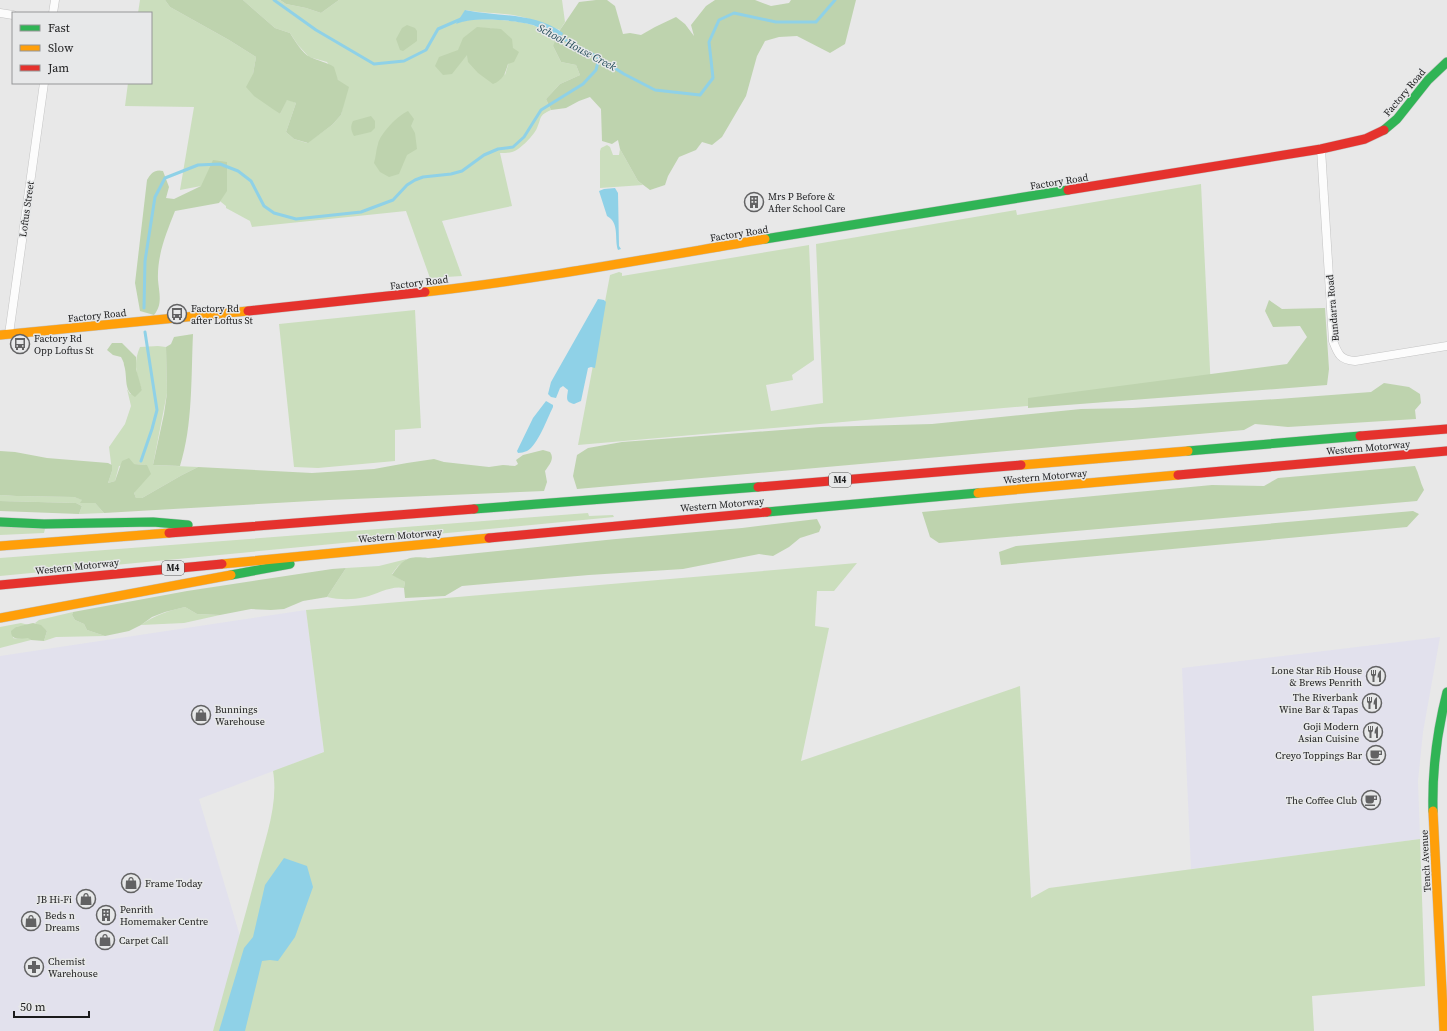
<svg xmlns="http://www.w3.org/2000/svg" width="1447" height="1031" font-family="'Source Serif 4',serif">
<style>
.commercial{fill:#e2e1ed}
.green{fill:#cbdebd;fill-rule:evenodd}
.forest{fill:#bed3ae}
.water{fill:#8fd1e7}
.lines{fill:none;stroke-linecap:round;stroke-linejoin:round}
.stream{stroke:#8fd1e7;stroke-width:3}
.street-casing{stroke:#c4c4c4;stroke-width:9}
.fast-casing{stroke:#c4c4c4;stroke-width:10}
.slow-casing{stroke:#c4c4c4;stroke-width:10}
.jam-casing{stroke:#c4c4c4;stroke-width:10}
.street{stroke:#fcfcfc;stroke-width:8}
.fast{stroke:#30b455;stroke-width:9}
.slow{stroke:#ff9f0a;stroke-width:9}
.jam{stroke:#e5322d;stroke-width:9}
.labels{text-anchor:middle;stroke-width:3;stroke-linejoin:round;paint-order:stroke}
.shield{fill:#e7e8e9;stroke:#585859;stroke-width:1}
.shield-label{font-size:9px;font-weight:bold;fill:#1a1a1b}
.street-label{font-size:10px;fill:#1a1a1b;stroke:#e7e8e9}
.poi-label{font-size:10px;fill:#1a1a1b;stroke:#e7e8e9;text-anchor:start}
.water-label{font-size:11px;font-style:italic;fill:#214a58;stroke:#e7e8e9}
</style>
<rect width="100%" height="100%" fill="#e8e8e8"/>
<path class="commercial" d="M 306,610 L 324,752 L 199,799 L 240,936 L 213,1031 L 0,1031 L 0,656 Z
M 1440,637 L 1423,732 L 1418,781 L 1420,839 L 1191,869 L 1182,668 Z"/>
<path class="green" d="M 140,0 L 165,0 L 170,7 L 229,40 L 256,57 L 253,74 L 275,110 L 280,114 L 287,99 L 296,103 L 286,132 L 294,139 L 307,143 L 332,125 L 341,115 L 344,101 L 338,80 L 327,62 L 309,57 L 298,45 L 290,33 L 275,28 L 243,0 L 280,0 L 286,4 L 306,8 L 321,13 L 339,0 L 562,0 L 565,22 L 560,30 C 546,25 533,19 518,16 C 501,12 483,14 466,10 L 457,23 C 473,16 519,20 535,26 C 544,30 552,35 561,38 L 553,46 L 561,62 L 576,65 L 580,75 L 560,84 L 546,99 L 551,110 C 538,116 542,117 537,128 C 534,135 520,150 512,152 C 508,153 504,153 500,153 L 512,206 L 442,221 L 462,276 L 430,278 L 406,211 L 252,227 L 250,221 L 226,208 L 226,206 L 201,186 L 180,190 L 194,107 L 125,106 L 128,83 L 151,83 L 151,13 L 138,13 ZM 486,28 L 491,28 L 513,48 L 505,75 Z
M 607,145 L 610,147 L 613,155 L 619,155 L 620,149 L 638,181 L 643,185 L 600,188 L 600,151 L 601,148 Z
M 1201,184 L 1211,390 L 578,445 L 610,275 L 619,272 L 622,273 L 622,276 L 809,245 L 814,360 L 792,375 L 793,380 L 766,385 L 771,411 L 823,403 L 816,244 L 1016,210 L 1017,215 Z
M 415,310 L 421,428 L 395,430 L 395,461 L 318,468 L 294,467 L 279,324 Z
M 158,346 L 166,347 L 167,393 L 153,465 L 198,467 L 182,475 L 142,498 L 136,498 L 134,493 L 146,465 L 134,464 L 119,466 L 115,481 L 108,483 L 112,471 L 109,447 L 125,424 L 131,406 L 127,389 L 130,394 L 142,390 C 136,374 133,363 140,347 Z
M 0,495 L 16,496 L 74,497 L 83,500 L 81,503 L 95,503 L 104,513 L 79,514 L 82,506 L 76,503 L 0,501 Z
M 588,513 L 589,516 L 613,515 L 614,517 L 0,576 L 0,558 Z
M 0,526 L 45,529 L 44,533 L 0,535 Z
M 407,559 L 398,566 L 392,574 L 405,582 L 404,588 C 392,585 377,594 365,597 C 352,600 340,600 327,597 L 346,568 L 379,566 Z
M 857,563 L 834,591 L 817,591 L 815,626 L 829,628 L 801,761 L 1020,686 L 1031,898 L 1049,888 L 1420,839 L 1425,986 L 1312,996 L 1314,1031 L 213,1031 C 227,979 242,927 256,875 C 264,842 279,805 273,771 L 324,752 L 306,610 Z
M 185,607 L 197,614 L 220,615 L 184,623 L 141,625 C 155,615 168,611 185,607 Z
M 73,612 L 72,615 L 75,620 L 84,624 L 87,630 L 105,636 L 56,637 L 44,641 L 47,631 L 35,623 L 39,620 Z
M 21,623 L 29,625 L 16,627 L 13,638 L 18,639 L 28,637 L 31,640 L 0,648 L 0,627 Z"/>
<path class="forest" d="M 165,0 L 243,0 L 275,28 L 290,33 C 295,41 302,53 310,57 C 318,61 327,62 334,67 L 338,80 L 349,87 L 341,115 L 332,125 L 308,143 L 294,139 L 286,132 L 296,103 L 287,100 L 280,114 L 254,96 L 246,87 L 253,74 L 256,57 L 229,40 L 170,7 Z
M 280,0 L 339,0 L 321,13 L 306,8 L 286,4 Z
M 596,0 L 607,0 L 615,6 L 623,34 L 630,33 L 641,35 L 655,27 L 676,17 L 685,24 L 694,36 L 691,25 L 706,6 L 715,0 L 755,0 L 771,6 L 789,3 L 791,0 L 856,0 L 845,44 L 830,53 L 797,36 L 779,37 L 765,41 L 757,56 L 746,96 L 722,137 L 712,145 L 702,142 L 696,150 L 679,157 L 668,176 L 665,185 L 650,190 L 638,181 L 620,149 L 618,140 L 612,144 L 602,141 L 601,109 L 590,97 L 579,101 L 566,108 L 551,110 L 546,99 L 560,84 L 580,75 L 576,65 L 561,62 L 553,46 L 560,30 L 579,2 Z
M 407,25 L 415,28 L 417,31 L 417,41 L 403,51 L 400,50 L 396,39 L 402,28 Z
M 477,27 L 501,29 L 512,39 L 513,48 L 519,52 L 514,62 L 508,64 C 505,74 503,80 493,84 L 478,73 L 468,62 L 467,55 L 452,74 L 443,75 L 435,66 L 439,57 L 458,50 L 463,38 Z
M 408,111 L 414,119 L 411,126 L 415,133 L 417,149 L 407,155 L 399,174 L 389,177 L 380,172 L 374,163 C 376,156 376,150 378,144 C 380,134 398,115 408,111 Z
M 371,116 L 375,121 L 375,128 L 371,132 L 354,136 C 351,130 350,127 353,121 Z
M 213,160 L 227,162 L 227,191 L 219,203 L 175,211 C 166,234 157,255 158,280 C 159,293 163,304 154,315 L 140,311 L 135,283 L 147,180 C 151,173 155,169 163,171 L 169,187 L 166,198 L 174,199 L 201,186 Z
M 1269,300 L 1282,309 L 1325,308 L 1329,369 L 1327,385 L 1028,408 L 1028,398 L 1287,364 L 1307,337 L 1300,326 L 1273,327 L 1265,311 Z
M 193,334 C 191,377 193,425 180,466 L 153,465 L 164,414 L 167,393 L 166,347 L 171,344 L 174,337 Z
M 112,343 L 122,343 L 136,357 L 136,369 L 142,390 L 135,397 C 123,390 128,377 124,365 C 124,362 122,359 121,357 L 113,355 L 107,350 Z
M 1384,383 L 1409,387 L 1420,394 L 1421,403 L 1415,410 L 1416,419 L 1288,427 L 1255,424 L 1244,430 L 577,489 L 573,476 L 577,455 L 588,448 L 622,442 L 821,427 L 932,424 L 1081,409 L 1133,408 L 1278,399 L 1371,392 Z
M 543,450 L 550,452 C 555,459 549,465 545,471 L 547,482 L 544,491 L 329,500 L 104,513 L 95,503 L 80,503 L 82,500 L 74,497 L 16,496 L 0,495 L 0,451 L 15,452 L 47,458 L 108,463 L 112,465 L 112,471 L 108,483 L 115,481 L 122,461 L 129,458 L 134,464 L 147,465 L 151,474 L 134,493 L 136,498 L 142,498 L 182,475 L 198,467 L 312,473 L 374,469 L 407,463 L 434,459 L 444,462 L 489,467 L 503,465 L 515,466 L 518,464 L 516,460 L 523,455 Z
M 1415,466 C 1419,474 1420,482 1424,490 L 1417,501 L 939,543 L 930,537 L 922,512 L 1212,485 L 1264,486 L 1278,478 Z
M 0,501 L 76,503 L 82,506 L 79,514 L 0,511 Z
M 1413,511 L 1419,514 L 1407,527 L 1001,565 L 999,552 L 1016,546 Z
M 817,519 L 821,527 L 819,532 L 800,538 L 789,547 L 773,556 L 759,554 L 683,569 L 589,575 L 462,586 L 445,596 L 405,598 L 404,588 L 405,582 L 392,575 C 404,558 408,556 428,558 L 616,539 L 742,528 Z
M 346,568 L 327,597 L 303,601 L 284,609 L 271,610 L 251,609 L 220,615 L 197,614 L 185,607 L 165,612 L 152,617 L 141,625 L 129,631 L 105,636 L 87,630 L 84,624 L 75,620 L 72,615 L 73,612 L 187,591 L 332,569 Z
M 33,623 L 41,625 L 47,631 L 44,641 L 31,640 L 28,638 C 21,639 11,641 11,631 L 16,627 Z"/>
<path class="water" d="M 465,10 C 498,17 534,12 563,33 L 561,38 C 551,35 542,29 533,25 C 515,20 473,16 456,24 Z
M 615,188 L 618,193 L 619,246 L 621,249 L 618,250 C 614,239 620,223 607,216 L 599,191 L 604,189 Z
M 598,299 L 604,300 L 606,302 L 595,368 L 591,367 L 588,368 L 581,401 L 574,404 C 565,402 567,398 568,390 L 563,386 L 560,388 L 556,398 L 551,397 L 548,394 L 551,382 Z
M 546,401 L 553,405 L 553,407 C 547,419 538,445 527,451 C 524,452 521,453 518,453 L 517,451 L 533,418 Z
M 284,858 L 307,866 L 313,887 L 295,937 L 278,961 L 270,960 L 262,961 L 245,1031 L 219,1031 L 244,948 L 253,937 L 265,885 Z"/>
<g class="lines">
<path class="stream" d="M 274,0 L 316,30 L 374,64 L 404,61 L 426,50 L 438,29 L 461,19
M 558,36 L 594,55 L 624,74 L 655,90 L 700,95 L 713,78 L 709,42 L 719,20 L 734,13 L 776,22 L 816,22 L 835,0
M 144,308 L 145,261 L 155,197 L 165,178 L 198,165 L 220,164 L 238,171 L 251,181 L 264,206 L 274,213 L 296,219 L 361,212 L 393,200 L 407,185 L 415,180 L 423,177 L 451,174 L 462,171 L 484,155 L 498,149 L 513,147 L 524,137 L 541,110 L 583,84 L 596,70 L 599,58
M 141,461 L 152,429 L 157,410 L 145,332"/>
<g class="street-casing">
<path id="street" d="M 0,13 L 13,15
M 53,13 L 55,0
M 1321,149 L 1333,341 C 1338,354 1340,360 1355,361 L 1447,346
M 9,334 L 44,83"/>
</g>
<g class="fast-casing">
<path id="fast" d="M 1384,130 L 1397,119 L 1428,80 L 1447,62
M 765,239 L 1068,190
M 1188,451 L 1360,436
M 474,509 L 758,487
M 767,512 L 978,493
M 0,522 L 44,524 L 153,522 L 188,525
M 231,575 L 290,564
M 1433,811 C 1432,770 1437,731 1447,692"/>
</g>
<g class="slow-casing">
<path id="slow" d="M 425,292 C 539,279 652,258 765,239
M 0,335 L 248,311
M 1021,465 L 1188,451
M 978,493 L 1178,475
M 0,546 L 169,533
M 222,564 L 489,538
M 0,618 L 231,575
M 1433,811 L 1444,1031"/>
</g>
<g class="jam-casing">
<path id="jam" d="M 1068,190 L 1321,149 L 1365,139 L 1384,130
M 248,311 L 425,292
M 1360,436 L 1447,429
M 1178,475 L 1447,451
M 758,487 L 1021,465
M 169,533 L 474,509
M 489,538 L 767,512
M 0,585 L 222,564"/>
</g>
<use href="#street" class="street"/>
<use href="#fast" class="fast"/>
<use href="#slow" class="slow"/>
<use href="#jam" class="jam"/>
</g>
<defs>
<g id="building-ring" transform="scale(1)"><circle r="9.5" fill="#e7e8e9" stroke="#626263" stroke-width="1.5"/><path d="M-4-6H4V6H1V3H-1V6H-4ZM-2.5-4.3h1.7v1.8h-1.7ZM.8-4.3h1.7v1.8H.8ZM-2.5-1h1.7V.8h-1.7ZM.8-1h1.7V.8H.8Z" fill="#626263"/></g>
<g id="bus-ring" transform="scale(1)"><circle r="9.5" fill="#e7e8e9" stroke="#626263" stroke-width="1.5"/><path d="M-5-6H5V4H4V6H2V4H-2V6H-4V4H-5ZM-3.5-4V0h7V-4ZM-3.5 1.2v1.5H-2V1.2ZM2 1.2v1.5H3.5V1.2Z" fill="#626263"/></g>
<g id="restaurant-ring" transform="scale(1)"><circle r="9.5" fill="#e7e8e9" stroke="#626263" stroke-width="1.5"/><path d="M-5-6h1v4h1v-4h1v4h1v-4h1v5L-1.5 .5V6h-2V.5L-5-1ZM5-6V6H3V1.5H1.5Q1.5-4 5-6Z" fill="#626263"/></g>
<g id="shop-ring" transform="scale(1)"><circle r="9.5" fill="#e7e8e9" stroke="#626263" stroke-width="1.5"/><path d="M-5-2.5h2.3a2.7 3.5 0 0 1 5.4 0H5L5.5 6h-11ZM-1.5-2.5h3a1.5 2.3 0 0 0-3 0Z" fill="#626263"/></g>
<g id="cafe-ring" transform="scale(1)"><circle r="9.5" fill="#e7e8e9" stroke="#626263" stroke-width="1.5"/><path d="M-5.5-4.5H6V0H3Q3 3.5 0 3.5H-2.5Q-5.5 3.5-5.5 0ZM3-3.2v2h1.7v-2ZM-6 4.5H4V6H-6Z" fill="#626263"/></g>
<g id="pharmacy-ring" transform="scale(1)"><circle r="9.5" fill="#e7e8e9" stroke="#626263" stroke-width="1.5"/><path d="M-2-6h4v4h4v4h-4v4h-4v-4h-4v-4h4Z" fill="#626263"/></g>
</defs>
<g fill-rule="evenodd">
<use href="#building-ring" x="754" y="202"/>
<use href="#bus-ring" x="177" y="314"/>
<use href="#bus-ring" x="20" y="344"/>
<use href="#restaurant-ring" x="1376" y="676"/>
<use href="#restaurant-ring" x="1372" y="703"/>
<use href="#shop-ring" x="201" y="715"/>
<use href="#restaurant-ring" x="1373" y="732"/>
<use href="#cafe-ring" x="1376" y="755"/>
<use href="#cafe-ring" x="1371" y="800"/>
<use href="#shop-ring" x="131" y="883"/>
<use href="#shop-ring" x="86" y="899"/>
<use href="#building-ring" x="106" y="915"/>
<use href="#shop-ring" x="31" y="921"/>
<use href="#shop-ring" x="105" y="940"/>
<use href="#pharmacy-ring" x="34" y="967"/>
</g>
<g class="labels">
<g class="shield">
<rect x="829" y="473" width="22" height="14" rx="3"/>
<rect x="162" y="561" width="22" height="14" rx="3"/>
</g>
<g class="shield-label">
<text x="840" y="483">M4</text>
<text x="173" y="571">M4</text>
</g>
<g class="street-label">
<text transform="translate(1404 92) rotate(-50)" y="4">Factory Road</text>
<text transform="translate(1059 181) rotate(-9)" y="4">Factory Road</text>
<text transform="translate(26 209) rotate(-82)" y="4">Loftus Street</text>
<text transform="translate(739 233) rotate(-9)" y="4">Factory Road</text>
<text transform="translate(419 282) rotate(-7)" y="4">Factory Road</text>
<text transform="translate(1332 308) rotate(-95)" y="4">Bundarra Road</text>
<text transform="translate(97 315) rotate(-6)" y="4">Factory Road</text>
<text transform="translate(1368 447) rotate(-5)" y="4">Western Motorway</text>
<text transform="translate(1045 476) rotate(-5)" y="4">Western Motorway</text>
<text transform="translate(722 504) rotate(-5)" y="4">Western Motorway</text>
<text transform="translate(400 535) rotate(-5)" y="4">Western Motorway</text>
<text transform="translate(77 566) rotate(-6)" y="4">Western Motorway</text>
<text transform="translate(1425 861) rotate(-93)" y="4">Tench Avenue</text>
</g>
<g class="poi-label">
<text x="768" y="200">Mrs P Before &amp;<tspan x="768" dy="12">After School Care</tspan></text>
<text x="191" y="312">Factory Rd<tspan x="191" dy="12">after Loftus St</tspan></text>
<text x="34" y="342">Factory Rd<tspan x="34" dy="12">Opp Loftus St</tspan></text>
<text x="1362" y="674" text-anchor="end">Lone Star Rib House<tspan x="1362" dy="12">&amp; Brews Penrith</tspan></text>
<text x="1358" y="701" text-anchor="end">The Riverbank<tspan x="1358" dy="12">Wine Bar &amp; Tapas</tspan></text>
<text x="215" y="713">Bunnings<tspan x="215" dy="12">Warehouse</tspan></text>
<text x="1359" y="730" text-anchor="end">Goji Modern<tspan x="1359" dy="12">Asian Cuisine</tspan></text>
<text x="1362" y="759" text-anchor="end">Creyo Toppings Bar</text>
<text x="1357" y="804" text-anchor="end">The Coffee Club</text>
<text x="145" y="887">Frame Today</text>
<text x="72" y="903" text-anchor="end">JB Hi-Fi</text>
<text x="120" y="913">Penrith<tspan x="120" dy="12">Homemaker Centre</tspan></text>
<text x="45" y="919">Beds n<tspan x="45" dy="12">Dreams</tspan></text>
<text x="119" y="944">Carpet Call</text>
<text x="48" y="965">Chemist<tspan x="48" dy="12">Warehouse</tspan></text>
</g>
<g class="water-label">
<text transform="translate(577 47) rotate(28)" y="4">School House Creek</text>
</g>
</g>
<rect x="12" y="12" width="140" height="72" fill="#e7e8e9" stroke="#959697"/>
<rect x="20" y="25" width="20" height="6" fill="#30b455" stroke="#959697"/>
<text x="48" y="32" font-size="12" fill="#1a1a1b">Fast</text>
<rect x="20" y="45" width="20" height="6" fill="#ff9f0a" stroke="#959697"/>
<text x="48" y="52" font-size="12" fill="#1a1a1b">Slow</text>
<rect x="20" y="65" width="20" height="6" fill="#e5322d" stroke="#959697"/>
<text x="48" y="72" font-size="12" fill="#1a1a1b">Jam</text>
<path d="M14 1011v6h75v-6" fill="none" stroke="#1a1a1b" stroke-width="2"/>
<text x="20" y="1011" font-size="12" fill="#1a1a1b" stroke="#e7e8e9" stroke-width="3" paint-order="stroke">50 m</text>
</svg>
